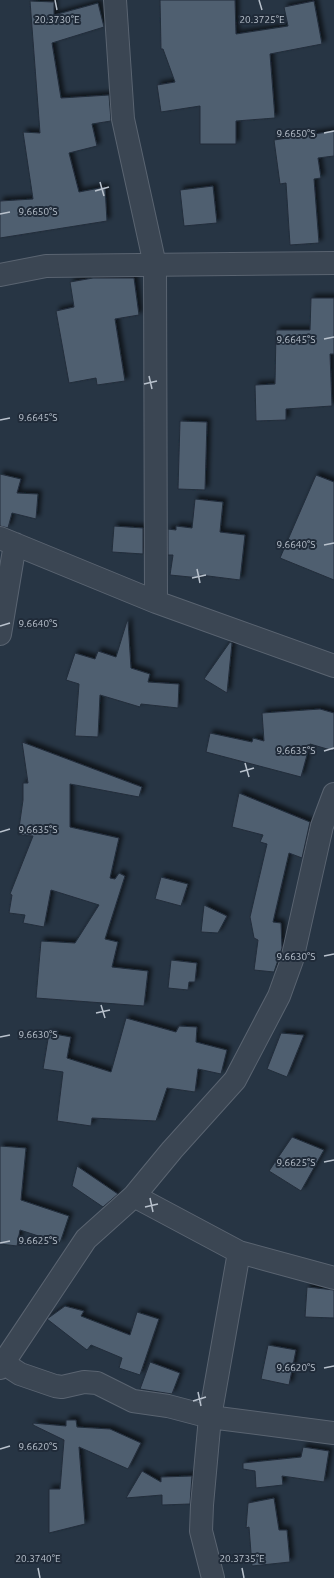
<svg xmlns="http://www.w3.org/2000/svg" width="334" height="1578" font-family="Ubuntu,sans-serif">
<style>
.building{fill:#505e6f;stroke:#222d3b;filter:url(#shadow)}
.lines{fill:none;stroke-linecap:round;stroke-linejoin:round}
.minor-casing{stroke:#5a6471;stroke-width:24}
.minor{stroke:#3b4653;stroke-width:22}
.ticks{fill:none;stroke:#b9c2cd;stroke-width:1.5}
.ticks-label{font-size:10px;text-anchor:middle;fill:#b9c2cd;stroke:#202b39;stroke-width:4;stroke-linejoin:round;paint-order:stroke}
</style>
<defs>
<filter id="shadow"><feDropShadow dx="3.5" dy="-3.5" stdDeviation="2" flood-color="#0009"/></filter>
</defs>
<rect width="100%" height="100%" fill="#273544"/>
<path class="building" d="M 160,0 L 235,0 L 236,34 L 288,26 L 284,7 L 314,1 L 322,44 L 270,54 L 275,118 L 236,121 L 236,144 L 200,144 L 200,106 L 161,112 L 157,85 L 175,82 L 163,49 L 161,49 Z
M 30,1 L 54,2 L 54,15 L 98,3 L 104,27 L 52,43 L 61,98 L 109,95 L 111,121 L 92,124 L 97,146 L 69,153 L 79,192 L 105,187 L 107,221 L 0,238 L 0,201 L 33,199 L 23,132 L 40,133 Z
M 334,131 L 334,156 L 318,158 L 321,178 L 314,179 L 319,243 L 290,245 L 286,183 L 280,184 L 274,140 Z
M 213,186 L 217,223 L 184,226 L 180,190 Z
M 93,278 L 134,278 L 139,315 L 115,319 L 125,381 L 97,385 L 96,378 L 69,383 L 56,311 L 74,307 L 70,282 Z
M 311,298 L 334,298 L 334,354 L 330,354 L 332,406 L 286,409 L 286,420 L 256,421 L 255,385 L 275,384 L 276,330 L 310,330 Z
M 180,421 L 207,422 L 205,490 L 178,489 Z
M 0,474 L 21,479 L 17,493 L 38,494 L 36,519 L 12,513 L 8,528 L 0,526 Z
M 316,475 L 334,482 L 334,580 L 280,558 Z
M 195,499 L 223,502 L 220,532 L 245,535 L 240,580 L 200,575 L 200,578 L 170,575 L 173,555 L 168,555 L 168,529 L 176,530 L 176,526 L 192,528 Z
M 114,526 L 143,528 L 143,554 L 112,552 Z
M 127,621 L 128,621 L 131,668 L 150,674 L 148,682 L 179,684 L 178,708 L 141,704 L 140,707 L 100,695 L 98,737 L 75,736 L 79,684 L 66,680 L 75,653 L 95,659 L 98,651 L 116,657 Z
M 230,642 L 232,643 L 227,693 L 204,679 Z
M 320,709 L 334,713 L 334,751 L 310,744 L 301,777 L 206,752 L 210,733 L 252,742 L 253,738 L 264,741 L 262,713 Z
M 22,742 L 142,787 L 139,797 L 70,784 L 70,827 L 119,838 L 110,878 L 115,879 L 119,873 L 125,876 L 105,939 L 118,942 L 112,967 L 148,971 L 144,1006 L 36,998 L 41,941 L 75,943 L 99,905 L 51,890 L 44,927 L 23,923 L 25,915 L 9,913 L 12,895 L 10,894 L 33,836 L 18,835 L 23,800 L 23,783 L 28,783 Z
M 239,793 L 310,822 L 302,858 L 289,853 L 273,922 L 281,923 L 282,948 L 274,972 L 254,970 L 258,940 L 254,938 L 250,917 L 267,844 L 260,842 L 263,835 L 232,827 Z
M 161,877 L 188,884 L 181,906 L 155,899 Z
M 204,905 L 227,916 L 218,933 L 201,932 Z
M 171,960 L 197,963 L 195,982 L 189,982 L 188,990 L 168,988 Z
M 126,1018 L 176,1032 L 179,1026 L 197,1027 L 196,1042 L 227,1050 L 221,1074 L 198,1069 L 195,1092 L 167,1088 L 156,1121 L 92,1118 L 91,1126 L 57,1121 L 63,1072 L 43,1069 L 49,1033 L 71,1037 L 67,1058 L 111,1072 Z
M 281,1033 L 304,1035 L 287,1077 L 267,1069 Z
M 292,1137 L 324,1150 L 301,1191 L 269,1171 Z
M 0,1146 L 26,1148 L 21,1200 L 69,1216 L 60,1243 L 20,1230 L 17,1246 L 0,1244 Z
M 77,1166 L 118,1194 L 103,1207 L 72,1186 Z
M 307,1287 L 334,1290 L 334,1318 L 305,1317 Z
M 65,1306 L 84,1311 L 81,1316 L 130,1335 L 137,1312 L 159,1319 L 140,1375 L 119,1368 L 122,1358 L 91,1345 L 87,1350 L 47,1319 Z
M 268,1345 L 296,1350 L 289,1385 L 261,1379 Z
M 150,1362 L 180,1373 L 172,1394 L 140,1389 Z
M 66,1420 L 76,1420 L 77,1427 L 110,1429 L 141,1443 L 128,1469 L 79,1447 L 85,1524 L 49,1533 L 49,1489 L 60,1489 L 64,1440 L 33,1425 L 33,1423 L 66,1426 Z
M 303,1447 L 329,1451 L 324,1482 L 282,1476 L 283,1485 L 256,1488 L 255,1471 L 243,1469 L 243,1463 L 301,1457 Z
M 142,1471 L 161,1482 L 161,1477 L 192,1476 L 190,1504 L 162,1505 L 162,1495 L 126,1498 Z
M 274,1498 L 279,1530 L 287,1530 L 290,1562 L 252,1566 L 249,1527 L 246,1528 L 248,1503 Z"/>
<g class="lines">
<g class="minor-casing">
<path id="minor" d="M 115,0 L 123,119 L 155,265 L 156,602
M 0,275 L 46,266 L 334,263
M 0,538 L 156,602 L 334,666
M 0,634 L 15,544
M 134,1196 L 239,1252 L 334,1278
M 0,1361 L 20,1374 L 55,1386 L 62,1387 L 84,1382 L 97,1383 L 133,1401 L 168,1406 L 210,1417 L 334,1433
M 0,1368 L 86,1239 L 134,1196 L 172,1150 L 235,1080 L 279,996 L 292,960 L 322,826 L 334,794
M 213,1578 L 201,1531 L 202,1505 L 210,1417 L 239,1252"/>
</g>
<use href="#minor" class="minor"/>
</g>
<path class="ticks" d="M 55,0 L 57,10M 259,0 L 262,10M 324,133 L 334,131M 100,182 L 104,196M 95,191 L 109,187M 0,214 L 10,212M 324,339 L 334,337M 149,376 L 152,389M 144,384 L 157,381M 0,420 L 10,418M 324,545 L 334,543M 197,569 L 200,583M 192,578 L 206,575M 0,626 L 10,623M 324,751 L 334,748M 245,763 L 249,777M 240,772 L 254,768M 0,832 L 10,829M 324,956 L 334,954M 101,1005 L 105,1018M 96,1013 L 110,1010M 0,1037 L 10,1035M 324,1162 L 334,1160M 150,1198 L 153,1212M 145,1207 L 158,1204M 0,1243 L 10,1241M 324,1368 L 334,1366M 198,1392 L 201,1406M 193,1401 L 206,1397M 0,1449 L 10,1446M 38,1568 L 40,1578M 242,1568 L 244,1578"/>
<g class="ticks-label">
<text x="57" y="23">20.3730°E</text>
<text x="262" y="23">20.3725°E</text>
<text x="296" y="137">9.6650°S</text>
<text x="38" y="215">9.6650°S</text>
<text x="296" y="343">9.6645°S</text>
<text x="38" y="421">9.6645°S</text>
<text x="296" y="548">9.6640°S</text>
<text x="38" y="627">9.6640°S</text>
<text x="296" y="754">9.6635°S</text>
<text x="38" y="833">9.6635°S</text>
<text x="296" y="960">9.6630°S</text>
<text x="38" y="1038">9.6630°S</text>
<text x="296" y="1166">9.6625°S</text>
<text x="38" y="1244">9.6625°S</text>
<text x="296" y="1371">9.6620°S</text>
<text x="38" y="1450">9.6620°S</text>
<text x="38" y="1562">20.3740°E</text>
<text x="242" y="1562">20.3735°E</text>
</g>
</svg>
